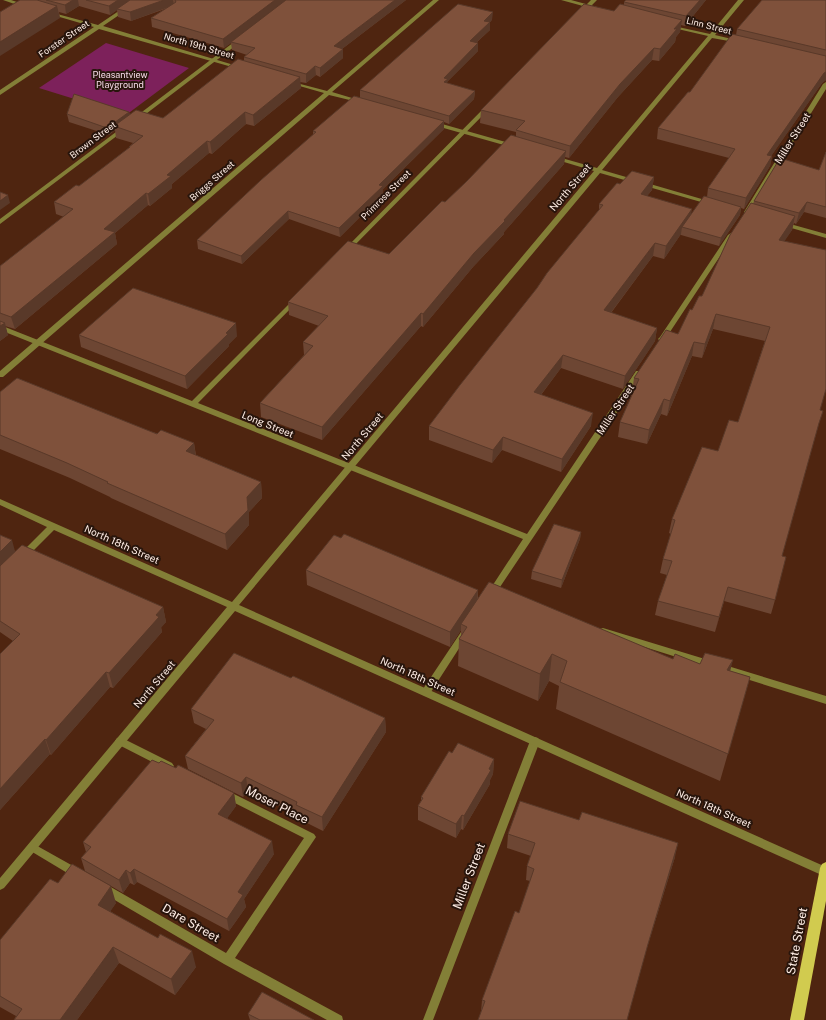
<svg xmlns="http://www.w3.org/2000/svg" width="826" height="1020" font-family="'Public Sans',sans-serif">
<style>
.green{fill:#7d215b}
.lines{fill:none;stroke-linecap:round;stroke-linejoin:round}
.service{fill:#837f37;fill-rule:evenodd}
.minor{fill:#837f37;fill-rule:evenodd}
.primary{fill:#d1cb4f;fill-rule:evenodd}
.wall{fill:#6d4633}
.shaded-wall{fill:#593929}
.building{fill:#7f513b;stroke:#593929}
.labels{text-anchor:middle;stroke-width:4;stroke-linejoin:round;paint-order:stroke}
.far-street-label{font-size:9px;fill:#ffeee6;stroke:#28150c}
.far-park-label{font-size:9px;fill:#f6dae8;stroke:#28150c}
.street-label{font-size:10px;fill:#ffeee6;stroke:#28150c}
.near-street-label{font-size:12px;fill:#ffeee6;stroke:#28150c}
</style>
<rect width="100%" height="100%" fill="#4f2510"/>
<path class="green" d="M 106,43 L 189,68 L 126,115 L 39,88 Z"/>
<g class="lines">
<path class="service" d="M 591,0 L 597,0 L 584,13 L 580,13 L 580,11 Z
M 238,39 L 243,40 L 138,120 L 134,120 L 134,118 Z
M 826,82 L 826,89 L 750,212 L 747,214 L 745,213 L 744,212 L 823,84 Z
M 488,105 L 491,107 L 490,108 L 348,252 L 344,252 L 344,250 L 486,106 Z
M 124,126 L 127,128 L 126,129 L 0,224 L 0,219 Z
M 731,233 L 734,235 L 664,341 L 660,341 L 658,339 L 660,337 L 728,235 Z
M 295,299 L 298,301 L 297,302 L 198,403 L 527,534 L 636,371 L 642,371 L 643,373 L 642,375 L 494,596 L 488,596 L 487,594 L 523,539 L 0,330 L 0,325 L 192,401 L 293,300 Z
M 603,628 L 826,696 L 826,704 L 600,633 L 599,631 L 600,629 Z
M 464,631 L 467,632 L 468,634 L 467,636 L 429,695 L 426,696 L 423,695 L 421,692 L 461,632 Z
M 120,737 L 172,763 L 174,766 L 172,769 L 169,770 L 166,769 L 117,744 L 115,741 L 117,738 Z
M 535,737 L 538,738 L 540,741 L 433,1020 L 423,1020 L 530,741 L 532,738 Z
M 226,790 L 314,834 L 316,837 L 235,958 L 342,1016 L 343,1020 L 327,1020 L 224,964 L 101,892 L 100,889 L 101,886 L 105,884 L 109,886 L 226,953 L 304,838 L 223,797 L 221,794 L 223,791 Z
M 32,843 L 82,871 L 83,874 L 82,877 L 78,879 L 74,877 L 29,850 L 27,847 L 29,844 Z"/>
<path class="minor" d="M 3,0 L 11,0 L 29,6 L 26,8 Z
M 135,0 L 141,0 L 103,26 L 244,68 L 239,69 L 99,29 L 0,95 L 0,90 L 94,27 L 46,13 L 46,11 L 98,25 Z
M 433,0 L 439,0 L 332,92 L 362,101 L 362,103 L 329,95 L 3,377 L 0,377 L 0,371 L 324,93 L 289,83 L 289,81 L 327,91 Z
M 561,0 L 571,0 L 597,7 L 594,9 Z
M 738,0 L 744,0 L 715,35 L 740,41 L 740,43 L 712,38 L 602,170 L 712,202 L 712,204 L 708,204 L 600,173 L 239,605 L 826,867 L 826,877 L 235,611 L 4,888 L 0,890 L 0,878 L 227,607 L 54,530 L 26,558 L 20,558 L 19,556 L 20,554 L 47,527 L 0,505 L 0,499 L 232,602 L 594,171 L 554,159 L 554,157 L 558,157 L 597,168 L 708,36 L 669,27 L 669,25 L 710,34 Z
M 435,122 L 516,145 L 517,146 L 514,148 L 433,125 L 432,124 Z
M 783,222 L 826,234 L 826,238 L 781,225 L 781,223 Z"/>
<path class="primary" d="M 826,862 L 826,901 L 804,1020 L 790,1020 L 820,868 L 822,864 Z"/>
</g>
<path class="wall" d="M 20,0 L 406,0 L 342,49 L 343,58 L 320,77 L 316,75 L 306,83 L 300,82 L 301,88 L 254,126 L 246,124 L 212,154 L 209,153 L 172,184 L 172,188 L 150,206 L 148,205 L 115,233 L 117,244 L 15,329 L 5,326 L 8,335 L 0,341 L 0,266 L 64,217 L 56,214 L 54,202 L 79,186 L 129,148 L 129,147 L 133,143 L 116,138 L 115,130 L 109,135 L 69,122 L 67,114 L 129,112 L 130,115 L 163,118 L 244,61 L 244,57 L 247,55 L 232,50 L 231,43 L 224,48 L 152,27 L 151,18 L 165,9 L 131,21 L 118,17 L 117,10 L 110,15 L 79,6 L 66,14 L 59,12 L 60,18 Z
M 626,0 L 706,0 L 685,26 L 681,25 L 680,32 L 676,37 L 675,42 L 659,61 L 652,60 L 618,97 L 569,158 L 565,157 L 564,164 L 504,232 L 504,234 L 473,267 L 423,327 L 421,326 L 322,440 L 261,417 L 260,403 L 304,355 L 303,342 L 319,326 L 289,315 L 288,302 L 389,254 L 516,137 L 516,132 L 480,123 L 481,110 L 614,11 L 624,5 L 624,2 Z
M 826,0 L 826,80 L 822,83 L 771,156 L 772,156 L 770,166 L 744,209 L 741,208 L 740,215 L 719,246 L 681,235 L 681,234 L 664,259 L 653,256 L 611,313 L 657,328 L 655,341 L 623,389 L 561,368 L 541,395 L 591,426 L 561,472 L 502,450 L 492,463 L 429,440 L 429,426 L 599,210 L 599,204 L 620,184 L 654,177 L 652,190 L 647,196 L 691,215 L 707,197 L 708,188 L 729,158 L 657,139 L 658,128 L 690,92 L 736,35 L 737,29 Z
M 492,20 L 490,22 L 490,30 L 476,43 L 478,43 L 478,51 L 447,82 L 447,83 L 475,91 L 474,99 L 449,124 L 444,122 L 444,129 L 383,189 L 383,194 L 340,237 L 289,219 L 242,264 L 198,249 L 197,240 L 313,135 L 313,131 L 360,98 L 360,90 Z
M 826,152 L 826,218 L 804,212 L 796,224 L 794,223 L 792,230 L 784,241 L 820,410 L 782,556 L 775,600 L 771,614 L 724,601 L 715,632 L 655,615 L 658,601 L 667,575 L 660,573 L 663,559 L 671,534 L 669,533 L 672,519 L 738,422 L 765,341 L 713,329 L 702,358 L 692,356 L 667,416 L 661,414 L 647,444 L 618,437 L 620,422 L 633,392 L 632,392 L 634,378 L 678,334 L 692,310 L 702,296 L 753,204 L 754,201 L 819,170 Z
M 79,335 L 237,336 L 229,344 L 229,346 L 187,389 L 81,347 Z
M 0,392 L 194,443 L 196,455 L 261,482 L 262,498 L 249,512 L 249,525 L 227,550 L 111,498 L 110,497 L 70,478 L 0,449 Z
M 581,532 L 580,539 L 561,588 L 531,579 L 532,571 Z
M 0,535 L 15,551 L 163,607 L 166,622 L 161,627 L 162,632 L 113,688 L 110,687 L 51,755 L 50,754 L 0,810 L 0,654 L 13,641 L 0,632 Z
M 341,538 L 478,590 L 478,599 L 673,659 L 700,664 L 730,671 L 750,677 L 720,781 L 556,709 L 559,686 L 549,681 L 538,701 L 458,666 L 459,639 L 461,636 L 461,630 L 450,647 L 307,585 L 306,570 Z
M 291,678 L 385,718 L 386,732 L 323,831 L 297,818 L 297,815 L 248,791 L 243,797 L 188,769 L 185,756 L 206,729 L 194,723 L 191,709 Z
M 452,753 L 494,759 L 493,774 L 490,780 L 490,784 L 463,830 L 461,829 L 456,838 L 418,820 L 418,806 L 421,801 L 421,797 Z
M 159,763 L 176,768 L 234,793 L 236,806 L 227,818 L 274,854 L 244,899 L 246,907 L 229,931 L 137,882 L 134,885 L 130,883 L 123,893 L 85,871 L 81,858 L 86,852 L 83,842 Z
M 508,834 L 675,857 L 644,957 L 481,1012 L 482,1000 L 519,913 L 530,881 L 526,880 L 527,866 L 531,856 L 507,848 Z
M 58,883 L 116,903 L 110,911 L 196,967 L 175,995 L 119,963 L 77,1020 L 14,1020 L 16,1016 L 0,1007 L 0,940 Z
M 248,1014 L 314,1020 L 250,1020 Z"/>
<path class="shaded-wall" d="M 73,0 L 78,0 L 79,6 L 66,14 L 65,5 Z
M 118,0 L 132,0 L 117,9 L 117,10 L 110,15 L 109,6 Z
M 164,0 L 173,0 L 174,5 L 131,21 L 130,12 Z
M 275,0 L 288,0 L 231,42 L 231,43 L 224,48 L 223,39 Z
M 395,0 L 406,0 L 334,55 L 334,46 Z
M 700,0 L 706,0 L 685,26 L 686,16 Z
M 57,6 L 60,18 L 0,56 L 0,42 Z
M 493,12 L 492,20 L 487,25 L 490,22 L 490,30 L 469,49 L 470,41 L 484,21 Z
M 682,20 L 680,32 L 676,37 L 675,42 L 659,61 L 660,49 L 674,29 Z
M 478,43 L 478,51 L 447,82 L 447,87 L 444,91 L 444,78 Z
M 654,48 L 652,60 L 618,97 L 569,158 L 570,146 L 620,84 Z
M 343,49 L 343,58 L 320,77 L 320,68 Z
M 315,66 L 316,75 L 306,83 L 306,74 Z
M 826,72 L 826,80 L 822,83 L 765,165 L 767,155 L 824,73 Z
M 300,77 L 301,88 L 254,126 L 253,115 Z
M 475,91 L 474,99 L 449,124 L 449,116 Z
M 129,112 L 130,119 L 114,126 L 115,130 L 109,135 L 107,128 Z
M 245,112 L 246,124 L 212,154 L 210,142 Z
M 444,121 L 444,129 L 383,189 L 383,194 L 340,237 L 339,228 L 379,185 Z
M 207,141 L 209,153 L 172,184 L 172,188 L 150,206 L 148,194 L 167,175 Z
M 566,151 L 564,164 L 504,232 L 504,234 L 473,267 L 423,327 L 423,314 L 474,253 Z
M 772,156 L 770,166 L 744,209 L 746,198 Z
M 654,177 L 652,190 L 639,206 L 641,194 Z
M 146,193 L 148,205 L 115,233 L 117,244 L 15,329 L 11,317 L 104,229 Z
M 8,195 L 10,203 L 0,210 L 0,201 Z
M 807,202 L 804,212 L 796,224 L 799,213 Z
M 741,207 L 740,215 L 719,246 L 721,238 Z
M 692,209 L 690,222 L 682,227 L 681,234 L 664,259 L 666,246 Z
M 288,211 L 289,219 L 242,264 L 241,256 Z
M 795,216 L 792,230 L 776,254 L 779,240 Z
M 655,243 L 653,256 L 603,323 L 604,310 Z
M 421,313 L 421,326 L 322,440 L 322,427 Z
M 716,314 L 713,329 L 702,358 L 705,344 Z
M 5,323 L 8,335 L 0,341 L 0,326 Z
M 236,323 L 237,336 L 229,344 L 229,346 L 187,389 L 185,376 L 226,333 Z
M 657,328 L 655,341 L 623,389 L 625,376 Z
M 694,342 L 692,356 L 667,416 L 670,401 Z
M 563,355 L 561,368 L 533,405 L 534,392 Z
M 664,399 L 661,414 L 647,444 L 649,430 Z
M 593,413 L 591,426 L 561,472 L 562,459 Z
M 503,437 L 502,450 L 492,463 L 493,450 Z
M 194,443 L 196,458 L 186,451 Z
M 261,482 L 262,498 L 249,512 L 249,525 L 227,550 L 225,534 L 247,497 Z
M 581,532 L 580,539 L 561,588 L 562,580 Z
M 12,540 L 16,555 L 0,572 L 0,552 Z
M 728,587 L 724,601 L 715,632 L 719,617 Z
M 478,590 L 477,605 L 461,624 L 461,630 L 450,647 L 450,632 Z
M 163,607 L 166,622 L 161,628 L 162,632 L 113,688 L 109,673 Z
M 552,654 L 549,681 L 538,701 L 540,674 Z
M 733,660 L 726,687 L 727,670 Z
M 106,672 L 110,687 L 51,755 L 46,740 Z
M 385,718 L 386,732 L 323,831 L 322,817 Z
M 45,739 L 50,754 L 0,810 L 0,789 Z
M 494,759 L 493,774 L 490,780 L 490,784 L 463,830 L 464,816 Z
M 246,777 L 248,791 L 243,797 L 241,783 Z
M 234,793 L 236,806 L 221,827 L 218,814 Z
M 462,815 L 461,829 L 456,838 L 456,824 Z
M 272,841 L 274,854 L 244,899 L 246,907 L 229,931 L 227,919 L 238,892 Z
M 678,843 L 675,857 L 644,957 L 648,944 Z
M 134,869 L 137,882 L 134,885 L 130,873 Z
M 126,870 L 130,883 L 123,893 L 119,880 Z
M 111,886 L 116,903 L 104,921 L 98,905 Z
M 113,947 L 119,963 L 77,1020 L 60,1020 Z
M 192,951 L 196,967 L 175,995 L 171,979 Z"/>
<path class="building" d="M 20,0 L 37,0 L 57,6 L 0,42 L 0,12 Z
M 46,0 L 73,0 L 65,5 Z
M 86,0 L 118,0 L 109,6 Z
M 130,0 L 164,0 L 130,12 L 117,9 Z
M 175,0 L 275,0 L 223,39 L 151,18 L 176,2 Z
M 286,0 L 395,0 L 334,46 L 343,49 L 320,68 L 315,66 L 306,74 L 244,57 L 255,48 L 231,42 Z
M 626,0 L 700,0 L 686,16 L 624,2 Z
M 762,0 L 826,0 L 826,50 L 737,29 Z
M 458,4 L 493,12 L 484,21 L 490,22 L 470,41 L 478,43 L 444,78 L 448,79 L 444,82 L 475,91 L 449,116 L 360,90 Z
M 584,4 L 614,11 L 620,4 L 682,20 L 674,29 L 677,29 L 660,49 L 654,48 L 620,84 L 570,146 L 516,130 L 525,121 L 481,110 Z
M 732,34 L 826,56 L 826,72 L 824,73 L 767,155 L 772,156 L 746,198 L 708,188 L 735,149 L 658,128 L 688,92 L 690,92 Z
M 238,59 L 300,77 L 253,115 L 245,112 L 210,142 L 207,141 L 167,175 L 171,176 L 148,194 L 146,193 L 104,229 L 115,232 L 11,317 L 0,313 L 0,266 L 73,209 L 54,202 L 76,185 L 79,186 L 130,147 L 129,147 L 143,136 L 114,126 L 136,110 L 163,118 Z
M 74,94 L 129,112 L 107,128 L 67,114 Z
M 354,96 L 444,121 L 379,185 L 383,186 L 339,228 L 288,211 L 241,256 L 197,240 L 261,180 L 316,132 L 313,131 Z
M 511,135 L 566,151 L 504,220 L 505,221 L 474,253 L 423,314 L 421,313 L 322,427 L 260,403 L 313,346 L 303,342 L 328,316 L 288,302 L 348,241 L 389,254 L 442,201 L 445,202 L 467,181 Z
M 826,152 L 826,207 L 807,202 L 799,213 L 754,201 L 780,158 L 819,170 Z
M 632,171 L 654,177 L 641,194 L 692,209 L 666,246 L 655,243 L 604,310 L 657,328 L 625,376 L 563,355 L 534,392 L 593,413 L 562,459 L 503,437 L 493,450 L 429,426 L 460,385 L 537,288 L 547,273 L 603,205 L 599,204 L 617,183 L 620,184 Z
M 0,192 L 8,195 L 0,201 Z
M 704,196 L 741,207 L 721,238 L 682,227 Z
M 751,203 L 795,216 L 779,240 L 826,250 L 826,389 L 820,410 L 823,411 L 819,423 L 782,556 L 786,557 L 775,600 L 728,587 L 719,617 L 658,601 L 672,561 L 663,559 L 675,520 L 672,519 L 702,447 L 718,451 L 729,420 L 738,422 L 770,327 L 716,314 L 705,344 L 694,342 L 670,401 L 664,399 L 649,430 L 620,422 L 639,379 L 634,378 L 666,330 L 678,334 L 690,309 L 692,310 L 699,296 L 702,296 L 730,235 Z
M 133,288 L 236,323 L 226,333 L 228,334 L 185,376 L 79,335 Z
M 0,321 L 5,323 L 0,326 Z
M 17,378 L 157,434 L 161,430 L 194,443 L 186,451 L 261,482 L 247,497 L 248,510 L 225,534 L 107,483 L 108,482 L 67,463 L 0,435 L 0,392 Z
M 554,524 L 581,532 L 562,580 L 532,571 Z
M 344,534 L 478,590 L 450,632 L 306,570 L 334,535 L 341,538 Z
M 0,535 L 12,540 L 0,552 Z
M 22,545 L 163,607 L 156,615 L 159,617 L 109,673 L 106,672 L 46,740 L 45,739 L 0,789 L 0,654 L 20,634 L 0,621 L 0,566 Z
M 489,582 L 673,659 L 675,654 L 700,664 L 705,653 L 733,660 L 727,670 L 750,677 L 728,754 L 560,682 L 567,661 L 552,654 L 540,674 L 459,639 L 467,627 L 461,624 Z
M 234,653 L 291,678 L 293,676 L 385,718 L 322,817 L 296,805 L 297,802 L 246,777 L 241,783 L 185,756 L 214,720 L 191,709 Z
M 458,743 L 494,759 L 489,769 L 491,770 L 464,816 L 462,815 L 456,824 L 418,806 L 423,798 L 421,797 L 449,751 L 452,753 Z
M 152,760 L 159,763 L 161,761 L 176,768 L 178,765 L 234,793 L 218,814 L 272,841 L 238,892 L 243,895 L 227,919 L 134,869 L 130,873 L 126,870 L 119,880 L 81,858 L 91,847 L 83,842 Z
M 520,801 L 579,820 L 582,812 L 678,843 L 648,944 L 627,1020 L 478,1020 L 485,1001 L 482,1000 L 515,911 L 519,913 L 534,869 L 527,866 L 535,843 L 508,834 Z
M 72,864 L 111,886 L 98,905 L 158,938 L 160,934 L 192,951 L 171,979 L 113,947 L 60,1020 L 14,1020 L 22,1009 L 0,996 L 0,940 L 50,879 L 58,883 Z
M 262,992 L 314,1020 L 260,1020 L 248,1014 Z"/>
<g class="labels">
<g class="far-street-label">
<text transform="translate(709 26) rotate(14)" y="3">Linn Street</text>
<text transform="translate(64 39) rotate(-34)" y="3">Forster Street</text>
<text transform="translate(199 46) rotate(16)" y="3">North 19th Street</text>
<text transform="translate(93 140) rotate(-37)" y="3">Brown Street</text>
<text transform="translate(212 181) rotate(-41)" y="3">Briggs Street</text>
<text transform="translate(386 195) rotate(-45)" y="3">Primrose Street</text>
</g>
<g class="far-park-label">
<text x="120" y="78">Pleasantview<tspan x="120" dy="10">Playground</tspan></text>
</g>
<g class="street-label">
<text transform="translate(792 138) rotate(-58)" y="4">Miller Street</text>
<text transform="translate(570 187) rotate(-50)" y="4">North Street</text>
<text transform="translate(615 409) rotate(-56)" y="4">Miller Street</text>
<text transform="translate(268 424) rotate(22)" y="4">Long Street</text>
<text transform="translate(362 436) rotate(-50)" y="4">North Street</text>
<text transform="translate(122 544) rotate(24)" y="4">North 18th Street</text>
<text transform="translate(418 676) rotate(24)" y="4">North 18th Street</text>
<text transform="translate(154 684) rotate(-50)" y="4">North Street</text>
<text transform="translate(714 808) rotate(24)" y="4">North 18th Street</text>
</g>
<g class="near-street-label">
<text transform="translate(277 805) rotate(27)" y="4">Moser Place</text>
<text transform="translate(469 876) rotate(-69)" y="4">Miller Street</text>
<text transform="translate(191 923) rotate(30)" y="4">Dare Street</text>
<text transform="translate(797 941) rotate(-79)" y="4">State Street</text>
</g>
</g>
</svg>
